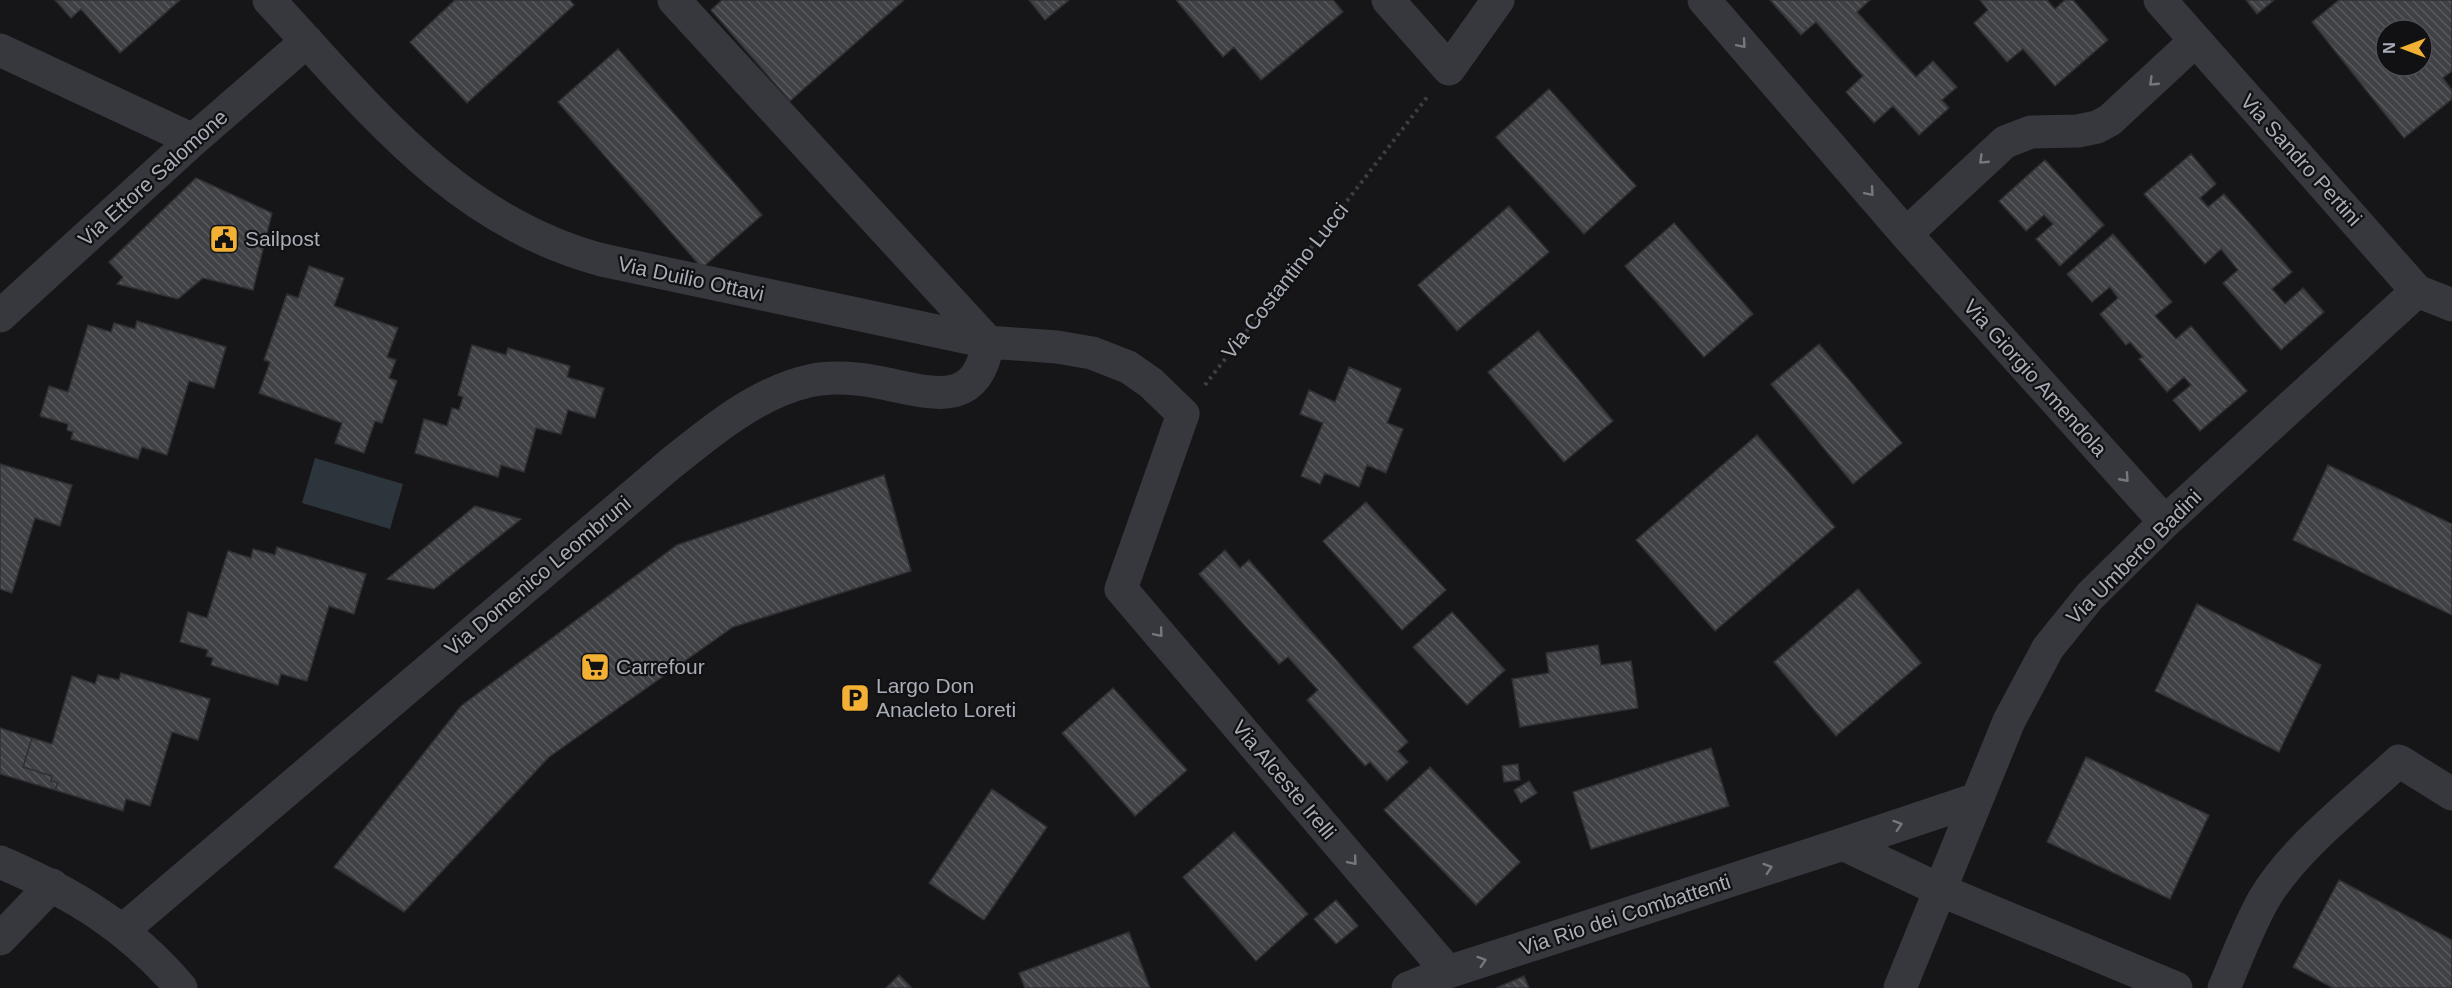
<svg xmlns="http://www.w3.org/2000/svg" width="2452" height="988" font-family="Helvetica,sans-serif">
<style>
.water{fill:#2c353c}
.building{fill:url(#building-back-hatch);stroke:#303034;stroke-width:1.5;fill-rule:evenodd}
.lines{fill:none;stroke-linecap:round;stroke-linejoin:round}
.path{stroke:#3d3f44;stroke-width:4;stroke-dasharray:3 4.5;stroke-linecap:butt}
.minor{stroke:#37383d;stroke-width:33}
.oneway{stroke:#757881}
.labels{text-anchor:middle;stroke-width:4.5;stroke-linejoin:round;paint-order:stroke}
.street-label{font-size:21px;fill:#a8adb8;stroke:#111113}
.poi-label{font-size:21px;fill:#a8adb8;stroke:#111113;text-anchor:start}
</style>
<defs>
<pattern id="building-back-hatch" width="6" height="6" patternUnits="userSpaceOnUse" patternTransform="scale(1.5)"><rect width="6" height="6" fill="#404145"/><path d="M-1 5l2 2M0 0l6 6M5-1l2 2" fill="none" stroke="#595a5e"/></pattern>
</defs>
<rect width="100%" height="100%" fill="#161618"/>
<path class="water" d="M 315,458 L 403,484 L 390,529 L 302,503 Z"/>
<path class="building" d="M 55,0 L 180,0 L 120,53 L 81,9 L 71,18 Z
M 455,0 L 570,0 L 574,5 L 467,103 L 410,42 Z
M 722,0 L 904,0 L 790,101 L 711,10 Z
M 1029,0 L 1069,0 L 1045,20 Z
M 1176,0 L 1333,0 L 1343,12 L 1261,80 L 1234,47 L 1223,57 Z
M 1770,0 L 1870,0 L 1857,12 L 1916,77 L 1933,61 L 1957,87 L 1942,100 L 1949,108 L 1919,135 L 1893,106 L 1874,123 L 1846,92 L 1863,76 L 1816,22 L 1801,35 Z
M 1980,0 L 2047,0 L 2055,9 L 2065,0 L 2073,0 L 2108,40 L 2055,86 L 2023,49 L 2007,62 L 1974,23 L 1988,10 Z
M 2246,0 L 2274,0 L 2257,14 Z
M 2339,0 L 2452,0 L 2452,71 L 2443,78 L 2452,90 L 2452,99 L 2404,138 L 2312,22 ZM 2386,30 L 2422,30 L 2422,66 L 2386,66 Z
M 618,49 L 762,215 L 702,268 L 558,102 Z
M 1549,89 L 1636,186 L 1584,234 L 1496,137 Z
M 2191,154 L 2216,184 L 2200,198 L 2208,207 L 2224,194 L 2292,272 L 2272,289 L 2285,304 L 2303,288 L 2324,312 L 2281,350 L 2223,283 L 2238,270 L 2221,249 L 2205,264 L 2144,194 Z
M 2045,160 L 2104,225 L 2060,266 L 2036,239 L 2053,224 L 2044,215 L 2026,231 L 1999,201 Z
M 196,178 L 272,213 L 253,290 L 203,278 L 178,299 L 117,284 L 123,277 L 109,262 Z
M 1509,206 L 1549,252 L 1457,331 L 1418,285 Z
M 1674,223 L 1753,314 L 1704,357 L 1625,266 Z
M 2113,234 L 2172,302 L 2155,316 L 2176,339 L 2191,326 L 2247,391 L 2200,431 L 2173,400 L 2191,385 L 2184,377 L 2167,392 L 2139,359 L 2143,357 L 2130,342 L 2126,345 L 2100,314 L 2118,298 L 2110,287 L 2092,302 L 2067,274 Z
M 309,266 L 344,278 L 334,306 L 398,328 L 387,357 L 396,360 L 389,378 L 397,381 L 382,423 L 375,421 L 364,453 L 335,443 L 342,423 L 259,393 L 270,362 L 264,360 L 287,294 L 298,298 Z
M 137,321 L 226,347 L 214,388 L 189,381 L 167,455 L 142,447 L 138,459 L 71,439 L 73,432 L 67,430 L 68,424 L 40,416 L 49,386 L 68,392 L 88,325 L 111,332 L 114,323 L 135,329 Z
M 1538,331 L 1613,421 L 1564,462 L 1488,372 Z
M 1819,344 L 1902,443 L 1853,484 L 1771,384 Z
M 472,345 L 506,355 L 508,348 L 570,366 L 567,377 L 604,388 L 595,418 L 568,410 L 561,434 L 536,428 L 524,472 L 501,465 L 498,477 L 415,453 L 424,419 L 447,426 L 452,408 L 459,410 L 463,397 L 458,395 Z
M 1349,367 L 1401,389 L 1387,423 L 1403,429 L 1386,473 L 1367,465 L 1359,487 L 1325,473 L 1320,484 L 1301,476 L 1323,423 L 1300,414 L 1309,390 L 1335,402 Z
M 1757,435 L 1835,527 L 1715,631 L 1636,540 Z
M 0,464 L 72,485 L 60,526 L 35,518 L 12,593 L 0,589 Z
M 2328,465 L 2452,524 L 2452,615 L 2293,540 Z
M 884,475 L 911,571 L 733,627 L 549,757 L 404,912 L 334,867 L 461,706 L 677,545 Z
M 1366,502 L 1446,590 L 1402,630 L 1323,541 Z
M 475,506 L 521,519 L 434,589 L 387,579 Z
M 277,547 L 366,574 L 354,614 L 329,606 L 307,681 L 281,674 L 278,685 L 211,665 L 213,658 L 206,656 L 208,650 L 180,642 L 188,612 L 207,618 L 228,551 L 251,558 L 253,549 L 275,555 Z
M 1225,550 L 1240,568 L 1249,560 L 1408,742 L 1398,751 L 1408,762 L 1387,781 L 1370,762 L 1365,766 L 1307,700 L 1318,690 L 1288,657 L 1279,664 L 1199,574 Z
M 1858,589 L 1921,663 L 1836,736 L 1774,662 Z
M 2197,604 L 2321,665 L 2279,752 L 2155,691 Z
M 1452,612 L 1505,670 L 1467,705 L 1413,647 Z
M 1598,645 L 1601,665 L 1631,661 L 1638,708 L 1520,727 L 1512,679 L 1549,673 L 1546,653 Z
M 121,673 L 210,699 L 198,740 L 172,732 L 150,806 L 126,799 L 123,811 L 55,790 L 58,783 L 51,781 L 52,776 L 23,767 L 32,738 L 52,744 L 72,676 L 95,684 L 98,675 L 119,680 Z
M 1113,688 L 1187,770 L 1135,816 L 1062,733 Z
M 0,728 L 32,738 L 23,767 L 52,776 L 51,781 L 58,783 L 55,790 L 0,774 Z
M 1711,748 L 1729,806 L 1591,849 L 1573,792 Z
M 2086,757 L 2209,815 L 2170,899 L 2047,842 Z
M 1518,764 L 1520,780 L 1504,782 L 1502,766 Z
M 1430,767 L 1520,862 L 1476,905 L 1384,810 Z
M 1529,781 L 1537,793 L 1521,803 L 1514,790 Z
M 992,789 L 1047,827 L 984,920 L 929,883 Z
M 1234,832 L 1308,914 L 1256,961 L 1183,877 Z
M 2339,880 L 2452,940 L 2452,988 L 2333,988 L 2293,967 Z
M 1336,900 L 1358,926 L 1336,944 L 1314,919 Z
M 1129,932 L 1150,988 L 1025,988 L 1019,973 Z
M 899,975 L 912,988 L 886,988 Z
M 1524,976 L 1529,988 L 1496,988 Z"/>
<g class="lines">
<path class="path" d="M 1205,385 L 1428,96"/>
<path class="minor" d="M 269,0 C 368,107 455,221 602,260 L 988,342 L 1057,347 L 1092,353 L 1128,367 L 1151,383 L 1183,414 L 1121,589 L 1448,972
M 1388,0 L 1449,69 L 1498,0
M 1704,0 L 1906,234 L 2165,522
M 2160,0 L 2417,291 L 2452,305
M 0,50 L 193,140
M 1906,234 L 2005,142 L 2031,132 L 2078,131 L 2097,127 L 2110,120 L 2195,41
M 0,316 L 193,140 L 307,41
M 1843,844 L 1977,799
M 0,862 C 74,894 128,926 181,988
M 123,930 L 669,465 C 710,432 756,393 809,381 C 831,376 855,378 877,382 C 927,391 977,413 988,342 L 674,0
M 0,939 L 52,885
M 1408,988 L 1448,972 L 1843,844 L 1940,890 L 2176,988
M 1900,988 L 2009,721 L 2048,648 L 2090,596 L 2165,522 L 2417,291
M 2224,988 C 2237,958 2248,927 2264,899 C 2295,847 2355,802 2399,761 L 2452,794"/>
</g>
<defs><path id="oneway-chevron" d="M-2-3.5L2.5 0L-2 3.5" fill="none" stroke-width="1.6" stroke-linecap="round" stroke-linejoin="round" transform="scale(1.5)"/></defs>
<g class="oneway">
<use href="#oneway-chevron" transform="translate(1742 44) rotate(49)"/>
<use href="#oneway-chevron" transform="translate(2153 82) rotate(136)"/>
<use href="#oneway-chevron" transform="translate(1983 160) rotate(136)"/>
<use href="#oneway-chevron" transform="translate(1870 192) rotate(49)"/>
<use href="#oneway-chevron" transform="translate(2125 478) rotate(48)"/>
<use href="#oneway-chevron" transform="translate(1159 633) rotate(50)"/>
<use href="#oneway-chevron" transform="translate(1898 825) rotate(-18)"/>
<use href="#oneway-chevron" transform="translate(1353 861) rotate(50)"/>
<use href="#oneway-chevron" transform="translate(1768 868) rotate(-18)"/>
<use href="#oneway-chevron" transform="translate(1482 961) rotate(-18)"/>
</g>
<defs>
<g id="civic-square" transform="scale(1.5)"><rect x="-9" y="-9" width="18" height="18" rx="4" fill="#f2b134" stroke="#111113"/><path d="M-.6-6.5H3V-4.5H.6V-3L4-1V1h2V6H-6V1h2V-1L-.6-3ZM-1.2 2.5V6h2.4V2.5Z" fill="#111"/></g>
<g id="supermarket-square" transform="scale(1.5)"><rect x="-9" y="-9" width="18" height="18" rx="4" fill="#f2b134" stroke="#111113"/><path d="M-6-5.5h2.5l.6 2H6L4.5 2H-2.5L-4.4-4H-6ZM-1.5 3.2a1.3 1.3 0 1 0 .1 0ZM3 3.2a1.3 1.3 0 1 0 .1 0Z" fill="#111"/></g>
<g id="parking-square" transform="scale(1.5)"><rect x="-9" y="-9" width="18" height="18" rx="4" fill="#f2b134" stroke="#111113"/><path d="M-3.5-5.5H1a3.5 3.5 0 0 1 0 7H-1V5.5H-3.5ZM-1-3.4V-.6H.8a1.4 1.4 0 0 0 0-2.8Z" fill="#111"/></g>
</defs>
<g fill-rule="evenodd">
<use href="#civic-square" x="224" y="239"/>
<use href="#supermarket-square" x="595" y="667"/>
<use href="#parking-square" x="855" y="698"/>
</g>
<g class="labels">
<g class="street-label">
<text transform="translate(2301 160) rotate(48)" y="7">Via Sandro Pertini</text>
<text transform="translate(153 178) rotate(-42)" y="7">Via Ettore Salomone</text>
<text transform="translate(691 279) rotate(12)" y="7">Via Duilio Ottavi</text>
<text transform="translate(1285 281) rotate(-52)" y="7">Via Costantino Lucci</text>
<text transform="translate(2035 378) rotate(48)" y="7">Via Giorgio Amendola</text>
<text transform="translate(2134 557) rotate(-45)" y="7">Via Umberto Badini</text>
<text transform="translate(538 576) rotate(-40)" y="7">Via Domenico Leombruni</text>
<text transform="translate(1284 780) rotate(50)" y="7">Via Alceste Irelli</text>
<text transform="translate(1625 915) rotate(-18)" y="7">Via Rio dei Combattenti</text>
</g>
<g class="poi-label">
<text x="245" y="246">Sailpost</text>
<text x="616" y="674">Carrefour</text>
<text x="876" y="693">Largo Don<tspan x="876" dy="24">Anacleto Loreti</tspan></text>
</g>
</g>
<g transform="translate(2404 48) rotate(270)"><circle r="28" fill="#111113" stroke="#4d4f55" stroke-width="1.5"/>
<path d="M0-4.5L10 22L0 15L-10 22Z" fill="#f2b134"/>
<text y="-9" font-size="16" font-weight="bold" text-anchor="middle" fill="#a8adb8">N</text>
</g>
</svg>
